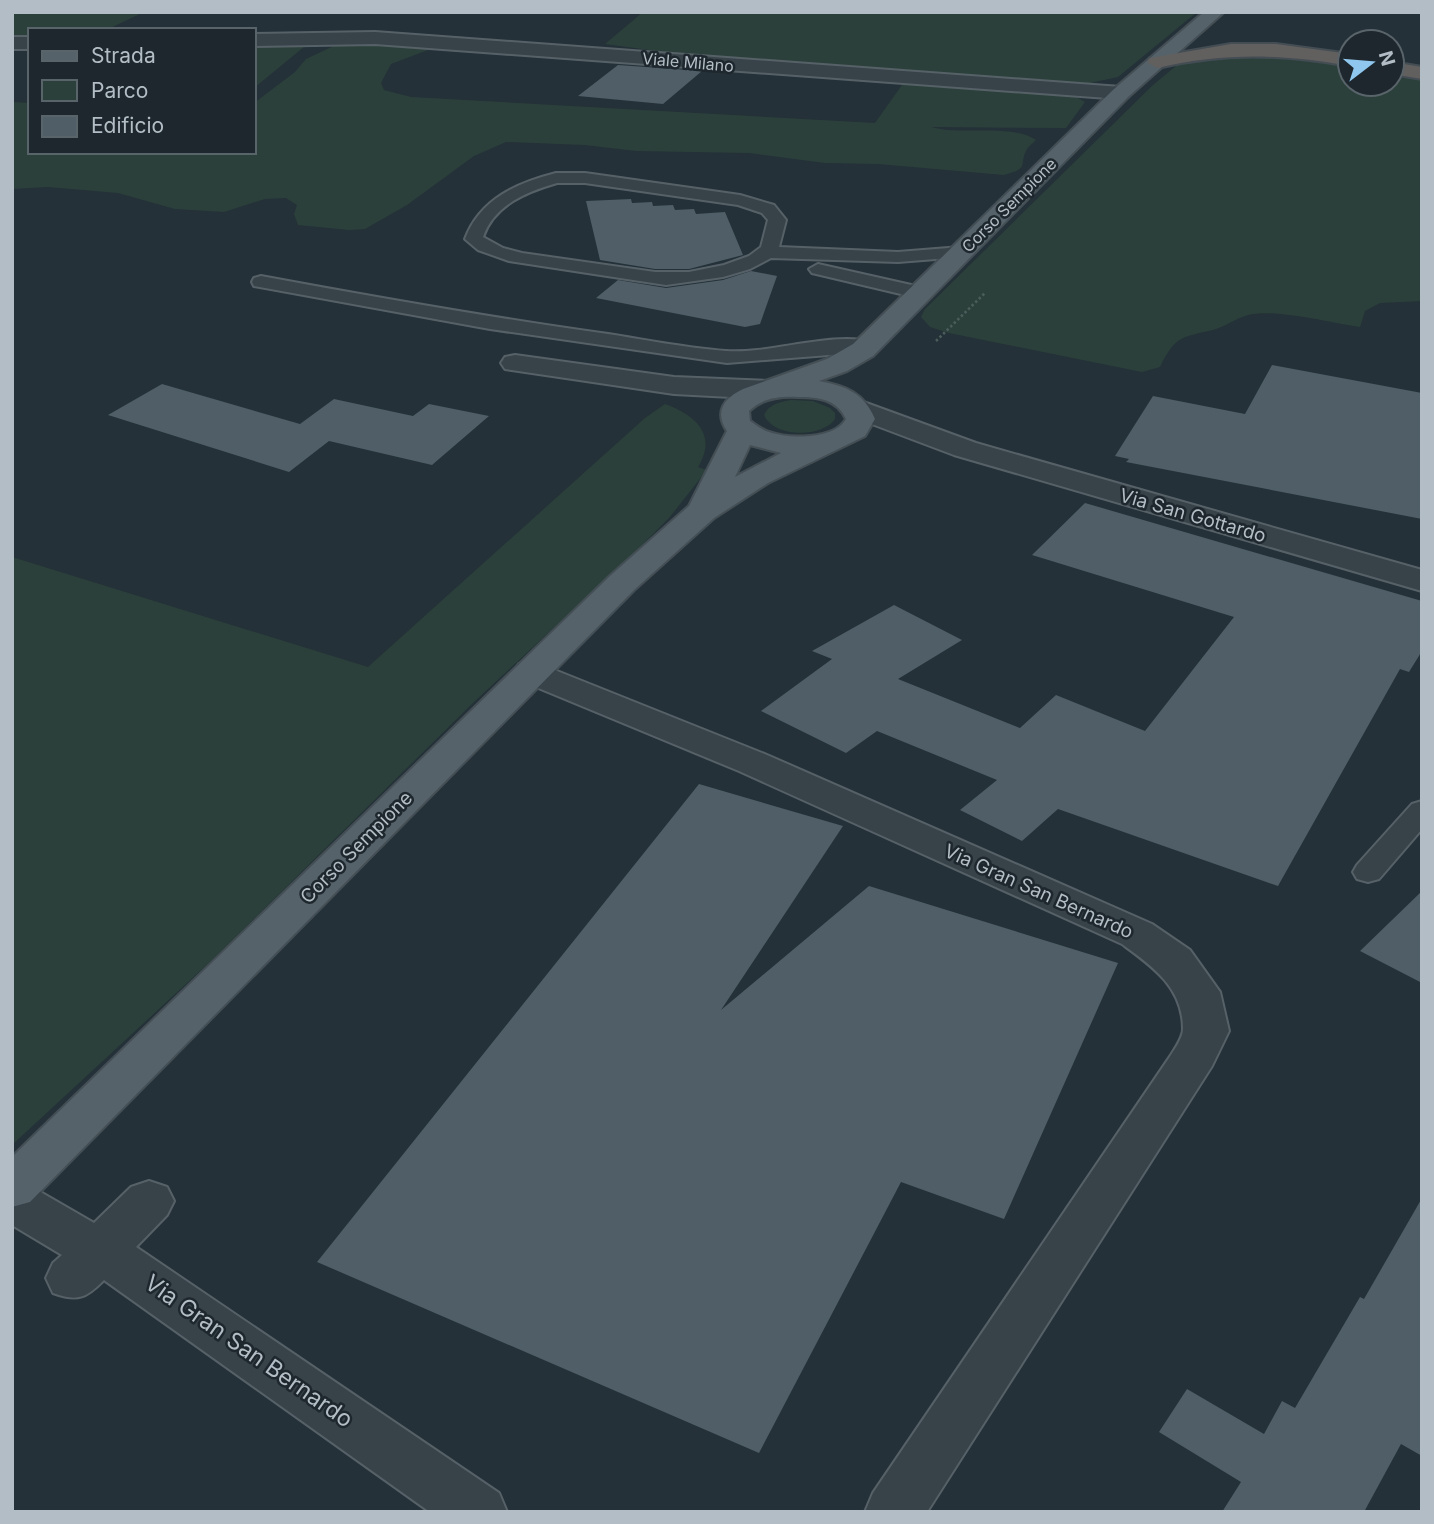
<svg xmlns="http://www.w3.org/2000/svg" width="1434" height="1524" font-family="Inter,sans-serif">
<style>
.green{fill:#2c403b}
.building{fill:#4f5e67}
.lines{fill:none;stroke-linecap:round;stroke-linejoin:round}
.service-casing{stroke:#566067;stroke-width:4}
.minor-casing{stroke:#566067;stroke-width:4}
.primary-casing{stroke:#444e55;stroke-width:4}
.trunk-casing{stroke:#434d53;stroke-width:4}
.path{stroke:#4b5d5b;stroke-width:2.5;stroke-dasharray:2.5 2.5;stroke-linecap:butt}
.service{fill:#374249;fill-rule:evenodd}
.minor{fill:#374249;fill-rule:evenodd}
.primary{fill:#556269;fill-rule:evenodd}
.trunk{fill:#62605f;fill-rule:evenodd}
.labels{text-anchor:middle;stroke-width:5;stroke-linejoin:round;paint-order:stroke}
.far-street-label{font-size:16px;fill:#b3bdc5;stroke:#1d272d}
.street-label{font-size:19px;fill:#b3bdc5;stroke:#1d272d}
.near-street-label{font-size:23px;fill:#b3bdc5;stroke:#1d272d}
</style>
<rect width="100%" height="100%" fill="#243138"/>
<path class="green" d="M 12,12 L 144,12 L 106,30 L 30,30 L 30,41 L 12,40 Z
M 643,12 L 1197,12 L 1118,77 L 1071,87 L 716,59 L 605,44 Z
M 310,42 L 254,88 L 254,44 Z
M 338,44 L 426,47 L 428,50 L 391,64 L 381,83 L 384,90 L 411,97 L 875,123 L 904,82 L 1073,95 L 1085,102 L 1066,128 L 931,127 C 961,136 1011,123 1036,140 C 1033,143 1030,145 1027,149 C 1018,165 1031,168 1004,175 L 878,164 L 825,163 L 749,153 L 636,151 L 585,145 L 506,142 L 474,156 L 407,205 L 365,229 L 349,230 L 298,225 L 294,214 L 297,205 L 286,198 L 265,199 L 224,212 L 175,209 L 118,193 L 48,187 L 12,189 L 12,102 L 30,103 L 30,152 L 254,152 L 254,103 L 295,72 L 306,59 Z
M 1217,52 L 1350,63 L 1350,84 L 1392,84 L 1392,70 L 1422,76 L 1422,301 L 1380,303 L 1365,311 L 1360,327 C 1332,323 1273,308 1248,315 C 1236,318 1225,327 1213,330 C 1182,337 1175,336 1160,367 L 1142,372 L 949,333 L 930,327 L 921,317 L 925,309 L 1153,85 L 1182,61 Z
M 791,400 L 813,401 L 830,408 L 835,413 L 835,419 C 822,438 774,438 764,415 C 769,404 780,402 791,400 Z
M 665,404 C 695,415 718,434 698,467 L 707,470 L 669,518 L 630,557 L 475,701 L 213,959 L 12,1145 L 12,557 L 368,667 L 645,418 Z"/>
<path class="building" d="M 618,65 L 702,71 L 663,104 L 578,96 Z
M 631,199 L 632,203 L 652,202 L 653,206 L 673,205 L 675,210 L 694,209 L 696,214 L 725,212 L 743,255 L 689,269 L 655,269 L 600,260 L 586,201 Z
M 751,271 L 777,276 L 760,324 L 745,327 L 596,298 L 618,280 L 666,288 L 723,280 Z
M 1272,365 L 1422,393 L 1422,519 L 1126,462 L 1129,459 L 1115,456 L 1153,396 L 1245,414 Z
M 162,384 L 300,424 L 334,399 L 413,416 L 429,404 L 489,416 L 432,465 L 329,441 L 289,472 L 108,415 Z
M 1085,503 L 1422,601 L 1422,651 L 1409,672 L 1400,669 L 1278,886 L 1058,809 L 1022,841 L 960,810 L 997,780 L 877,731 L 846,753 L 761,711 L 832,659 L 812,651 L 894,605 L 962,640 L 898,679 L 1020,728 L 1056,695 L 1145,731 L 1234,617 L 1032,555 Z
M 699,784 L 843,826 L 721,1010 L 869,886 L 1118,963 L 1004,1219 L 901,1182 L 759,1453 L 317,1262 Z
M 1422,891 L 1422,983 L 1360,951 Z
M 1422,1198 L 1422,1456 L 1401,1444 L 1364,1512 L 1222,1512 L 1241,1482 L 1159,1432 L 1187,1389 L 1264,1434 L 1282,1401 L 1295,1408 L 1360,1297 L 1364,1299 Z"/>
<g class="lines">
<g class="service-casing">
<path id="service" d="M 556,173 L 585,173 L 740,195 L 774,205 L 786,220 L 779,247 L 898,252 L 961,247 L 970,252 L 961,257 L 898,262 L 771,258 L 750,269 L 723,277 L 666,285 L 509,261 L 478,250 L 465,239 C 480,199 517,183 556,173 ZM 557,183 L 585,183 L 738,205 L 762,213 L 768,220 L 761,247 L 749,256 L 724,265 L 689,272 L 655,272 L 522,253 L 503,248 L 483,237 C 494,205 526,192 557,183 Z
M 818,264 L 929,289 L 931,293 L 922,299 L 812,273 L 809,269 Z
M 261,276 C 374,297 487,317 601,333 C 642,339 685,348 726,351 C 773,354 830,331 874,342 L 877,346 L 874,350 L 867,352 L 727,363 L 490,329 L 254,286 L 252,282 L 254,278 Z
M 1422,801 L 1422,829 L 1379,879 L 1368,882 L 1357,879 L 1353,872 L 1357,865 L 1412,804 Z"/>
</g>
<g class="minor-casing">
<path id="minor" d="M 375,32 L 1121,87 L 1128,89 L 1131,93 L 1128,97 L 1121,99 L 375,44 L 254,46 L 254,34 Z
M 12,37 L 30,37 L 30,49 L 12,49 Z
M 515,355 L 674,377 L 770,381 L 780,384 L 784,390 L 780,396 L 770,399 L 674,394 L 505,369 L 501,363 L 505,357 Z
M 858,400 L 976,443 L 1422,570 L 1422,591 L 954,455 L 848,415 L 844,409 L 848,403 Z
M 532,661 L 767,755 L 1152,924 L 1190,950 L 1220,992 L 1229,1031 L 1212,1066 L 927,1512 L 865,1512 L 873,1493 L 1169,1058 C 1174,1050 1183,1038 1183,1029 C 1183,987 1152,966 1122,944 L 739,771 L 519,680 L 514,672 L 519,664 Z
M 12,1180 L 30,1186 L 94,1223 L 131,1187 L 149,1181 L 167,1187 L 174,1201 L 167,1215 L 136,1247 L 499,1493 L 507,1512 L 430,1512 L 104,1280 C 86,1298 78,1302 53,1293 L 46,1278 L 53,1263 L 62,1255 L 12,1225 Z"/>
</g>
<g class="primary-casing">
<path id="primary" d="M 1204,12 L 1224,12 L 1128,97 L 873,356 L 847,371 L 819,381 C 846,386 864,393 875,419 L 865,436 L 768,483 L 714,518 L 634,590 L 30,1202 L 12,1207 L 12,1157 L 610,576 L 689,506 L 727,431 C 714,412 724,398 743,389 L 827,359 L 853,344 L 1114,89 ZM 798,397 C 818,397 837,399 846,419 C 834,440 789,439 769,432 C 762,430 756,425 750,421 L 749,411 C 762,398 780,396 798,397 ZM 750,445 L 781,453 L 735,477 Z"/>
</g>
<g class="trunk-casing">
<path id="trunk" d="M 1231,44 L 1276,44 L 1350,54 L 1350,66 C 1281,54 1226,52 1157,68 L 1147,62 L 1150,58 Z
M 1392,62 L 1422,67 L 1422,79 L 1392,74 Z"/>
</g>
<path class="path" d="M 936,341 L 985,293"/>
<use href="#service" class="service"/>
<use href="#minor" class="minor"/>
<use href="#primary" class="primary"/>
<use href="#trunk" class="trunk"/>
</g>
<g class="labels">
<g class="far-street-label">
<text transform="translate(688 62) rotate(5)" y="6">Viale Milano</text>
<text transform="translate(1009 205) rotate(-45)" y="6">Corso Sempione</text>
</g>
<g class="street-label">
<text transform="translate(1193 515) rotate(16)" y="7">Via San Gottardo</text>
<text transform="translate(356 847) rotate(-45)" y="7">Corso Sempione</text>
<text transform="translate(1039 891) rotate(24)" y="7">Via Gran San Bernardo</text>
</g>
<g class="near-street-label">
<text transform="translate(249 1351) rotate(35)" y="8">Via Gran San Bernardo</text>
</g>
</g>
<rect width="1434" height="1524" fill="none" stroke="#b3bdc5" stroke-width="28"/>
<rect x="28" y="28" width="228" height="126" fill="#1d272d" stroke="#59636a" stroke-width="2"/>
<rect x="42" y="51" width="35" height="10" fill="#556269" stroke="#59636a" stroke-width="2"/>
<text x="91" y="63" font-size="21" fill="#b3bdc5">Strada</text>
<rect x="42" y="80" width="35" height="21" fill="#2c403b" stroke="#59636a" stroke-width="2"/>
<text x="91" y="98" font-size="21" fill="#b3bdc5">Parco</text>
<rect x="42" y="116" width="35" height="21" fill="#4f5e67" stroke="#59636a" stroke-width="2"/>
<text x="91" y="133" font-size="21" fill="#b3bdc5">Edificio</text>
<g transform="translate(1371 63) rotate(74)"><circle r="33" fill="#1d272d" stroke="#59636a" stroke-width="2"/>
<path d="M0-5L12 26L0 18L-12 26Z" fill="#8fc7ee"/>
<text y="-10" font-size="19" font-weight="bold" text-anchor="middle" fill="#b3bdc5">N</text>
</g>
</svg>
